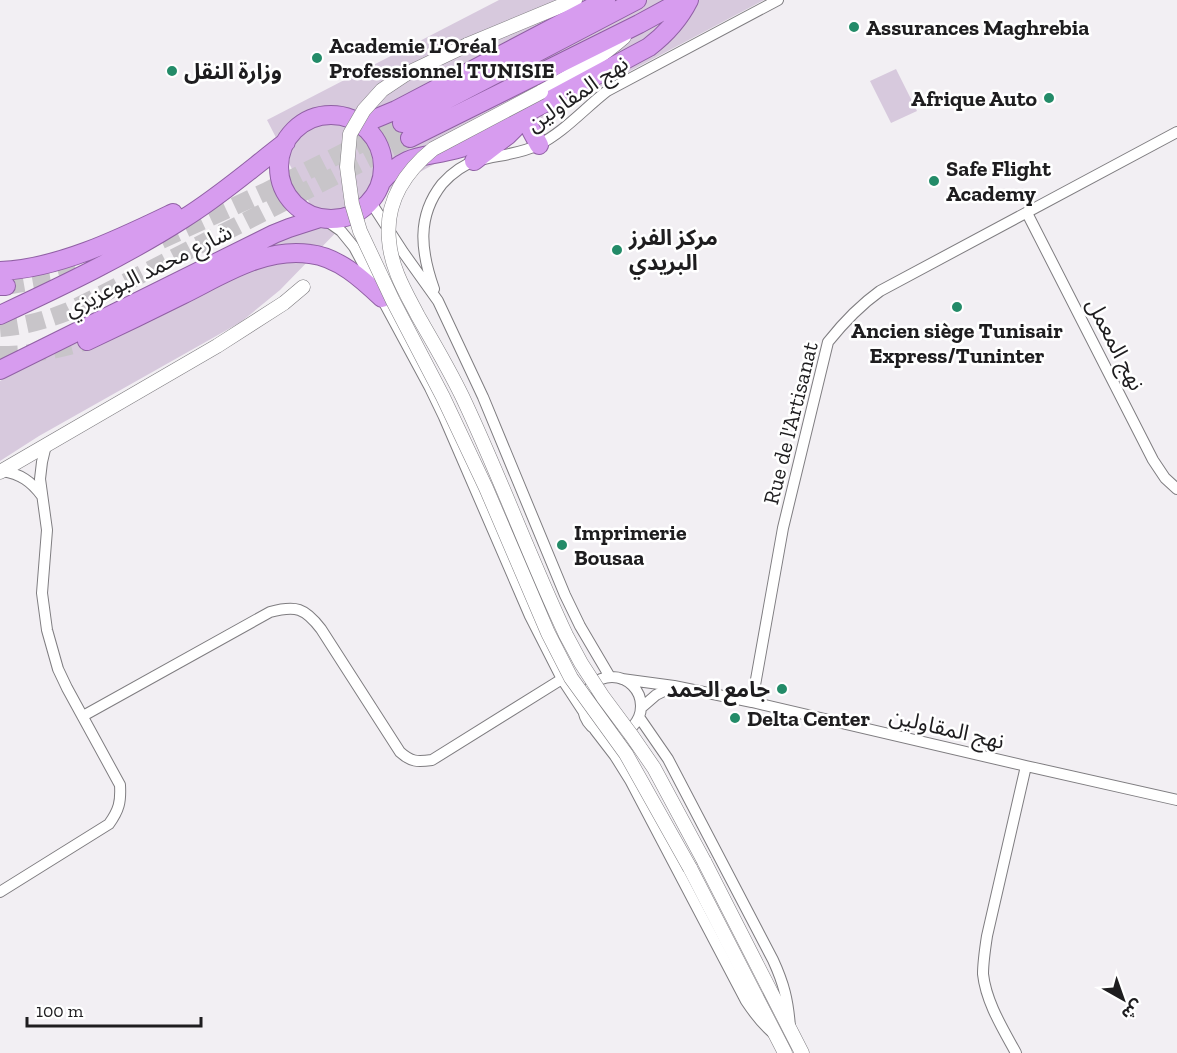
<svg xmlns="http://www.w3.org/2000/svg" width="1177" height="1053" font-family="'Zilla Slab','Noto Sans Arabic',serif">
<style>
.green{fill:#d7c9dd}
.lines{fill:none;stroke-linecap:round;stroke-linejoin:round}
.trunk-tunnel{stroke:#c8c5c9;stroke-width:18;stroke-dasharray:18 9;stroke-linecap:butt}
.minor-casing{stroke:#7f7d80;stroke-width:12}
.tertiary-casing{stroke:#7f7d80;stroke-width:15}
.trunk-casing{stroke:#9060a4;stroke-width:20}
.minor{stroke:#fff;stroke-width:10}
.tertiary{stroke:#fff;stroke-width:14}
.trunk{stroke:#d79cef;stroke-width:18}
.tertiary-bridge-casing{stroke:#7f7d80;stroke-width:15;stroke-linecap:butt}
.tertiary-bridge{stroke:#fff;stroke-width:14}
.poi-dot{fill:#238b68;stroke:#fff;stroke-width:2}
.labels{text-anchor:middle;stroke-width:5;stroke-linejoin:round;paint-order:stroke}
.poi-label{font-size:22px;font-weight:bold;fill:#1e1d1f;stroke:#fff;text-anchor:start}
.street-label{font-size:22px;fill:#1e1d1f;stroke:#fff}
</style>
<rect width="100%" height="100%" fill="#f2eff3"/>
<path class="green" d="M 499,0 L 764,0 L 521,129 L 440,161 L 396,185 L 349,219 L 280,290 L 241,322 L 39,436 L 0,461 L 0,381 L 315,214 L 267,120 Z
M 896,69 L 917,111 L 891,123 L 870,81 Z"/>
<g class="lines">
<path class="trunk-tunnel" d="M 161,240 L 265,192 L 402,123
M 6,286 L 58,277 L 85,270
M 0,328 C 25,326 46,320 69,311 L 410,138
M 0,355 C 30,355 58,350 87,341"/>
<g class="minor-casing">
<path id="minor" d="M 370,201 L 403,252 L 438,301 L 483,397 L 565,595 L 580,626 L 610,677
M 1027,213 L 1153,460 L 1165,478 L 1177,489
M 324,219 L 341,231 L 354,247 L 430,388 L 444,417 L 530,616 L 562,679 L 583,711
M 434,289 C 421,252 416,217 442,184 C 451,174 462,165 476,161 C 496,155 518,155 538,145 C 563,133 585,108 607,91 L 778,0
M 3,471 C 20,474 31,481 42,496
M583 706a29 29 0 1 1 58 0a29 29 0 1 1-58 0Z
M 622,679 L 674,686 L 752,702 L 1026,766 L 1177,800
M 752,702 L 783,528 L 828,342 C 844,322 859,306 880,291 L 1177,132
M 641,708 L 656,695 L 674,686
M 83,716 L 270,612 C 296,605 305,608 321,629 L 400,752 C 411,762 417,762 432,760 L 562,679
M 639,717 L 668,759 L 773,960 C 784,984 788,1000 790,1027
M 595,730 L 615,756 L 630,780 L 746,1001 C 754,1013 762,1024 773,1033
M 0,892 L 109,824 C 119,810 121,802 120,785 L 67,688 L 58,669 L 47,630 L 42,593 L 47,530 L 40,479 L 42,462 L 46,445
M 1016,1053 C 1003,1029 986,1002 983,974 C 983,962 985,949 987,936 L 1026,766"/>
</g>
<g class="tertiary-casing">
<path id="tertiary" d="M 467,45 L 575,0
M 541,92 C 571,76 599,59 624,37
M 0,472 L 217,346 L 284,303 L 303,287
M 704,861 L 802,1053
M 690,868 L 785,1053"/>
</g>
<g class="trunk-casing">
<path id="trunk" d="M 523,115 L 539,145
M279 167a52 52 0 1 1 104 0a52 52 0 1 1-104 0Z
M 359,123 L 372,120 L 396,110 L 606,0
M 402,123 L 637,0
M 410,138 L 639,24 L 683,0
M 474,161 L 508,135 L 515,128
M 381,182 C 409,150 425,159 461,148 L 649,47 C 666,34 679,20 689,0
M 0,271 C 58,269 121,238 173,213
M 0,286 L 6,286
M 0,315 C 62,286 125,256 183,219 C 219,197 252,168 286,142
M 87,341 C 119,326 150,311 182,295 C 221,276 264,247 310,254 C 338,257 362,279 382,298
M 0,370 L 274,234 L 289,228 L 320,218"/>
</g>
<use href="#minor" class="minor"/>
<use href="#tertiary" class="tertiary"/>
<use href="#trunk" class="trunk"/>
<g class="tertiary-bridge-casing">
<path id="tertiary-bridge" d="M 467,45 L 406,74 L 382,90 L 364,110 L 350,134 L 347,167 L 352,204 L 360,231 L 393,301 L 443,397 L 486,488 L 548,633 L 571,678 L 626,754 L 690,868
M 541,92 L 433,149 C 405,172 385,202 389,240 C 391,268 405,291 418,316 C 433,342 449,369 462,396 C 499,474 529,556 566,635 L 581,663 L 603,697 L 632,736 L 654,768 L 704,861"/>
</g>
<use href="#tertiary-bridge" class="tertiary-bridge"/>
</g>
<g class="poi-dot">
<circle cx="854" cy="27" r="6"/>
<circle cx="317" cy="58" r="6"/>
<circle cx="172" cy="71" r="6"/>
<circle cx="1049" cy="98" r="6"/>
<circle cx="934" cy="181" r="6"/>
<circle cx="617" cy="250" r="6"/>
<circle cx="957" cy="307" r="6"/>
<circle cx="562" cy="545" r="6"/>
<circle cx="782" cy="689" r="6"/>
<circle cx="735" cy="718" r="6"/>
</g>
<g class="labels">
<g class="poi-label">
<text x="866" y="35">Assurances Maghrebia</text>
<text x="329" y="53">Academie L'Oréal<tspan x="329" dy="25">Professionnel TUNISIE</tspan></text>
<text x="184" y="79">وزارة النقل</text>
<text x="1037" y="106" text-anchor="end">Afrique Auto</text>
<text x="946" y="176">Safe Flight<tspan x="946" dy="25">Academy</tspan></text>
<text x="629" y="245">مركز الفرز<tspan x="629" dy="25">البريدي</tspan></text>
<text x="957" y="338" text-anchor="middle">Ancien siège Tunisair<tspan x="957" dy="25">Express/Tuninter</tspan></text>
<text x="574" y="540">Imprimerie<tspan x="574" dy="25">Bousaa</tspan></text>
<text x="770" y="697" text-anchor="end">جامع الحمد</text>
<text x="747" y="726">Delta Center</text>
</g>
<g class="street-label">
<text transform="translate(577 93) rotate(-34)" y="8">نهج المقاولين</text>
<text transform="translate(148 270) rotate(-26)" y="8">شارع محمد البوعزيزي</text>
<text transform="translate(1116 344) rotate(63)" y="8">نهج المعمل</text>
<text transform="translate(790 423) rotate(-76)" y="8">Rue de l'Artisanat</text>
<text transform="translate(947 728) rotate(13)" y="8">نهج المقاولين</text>
</g>
</g>
<g transform="translate(1123 999) rotate(140)" stroke="#ffffff" stroke-width="4.5" paint-order="stroke">
<path d="M0-4.5L10 22L0 15L-10 22Z" fill="#1e1d1f"/>
<text y="-9" font-size="16" font-weight="bold" text-anchor="middle" fill="#1e1d1f">ش</text>
</g>
<path d="M27 1017v9h174v-9" fill="none" stroke="#1e1d1f" stroke-width="3"/>
<text x="36" y="1017" font-size="18" fill="#1e1d1f" stroke="#ffffff" stroke-width="4.5" paint-order="stroke">100 m</text>
</svg>
